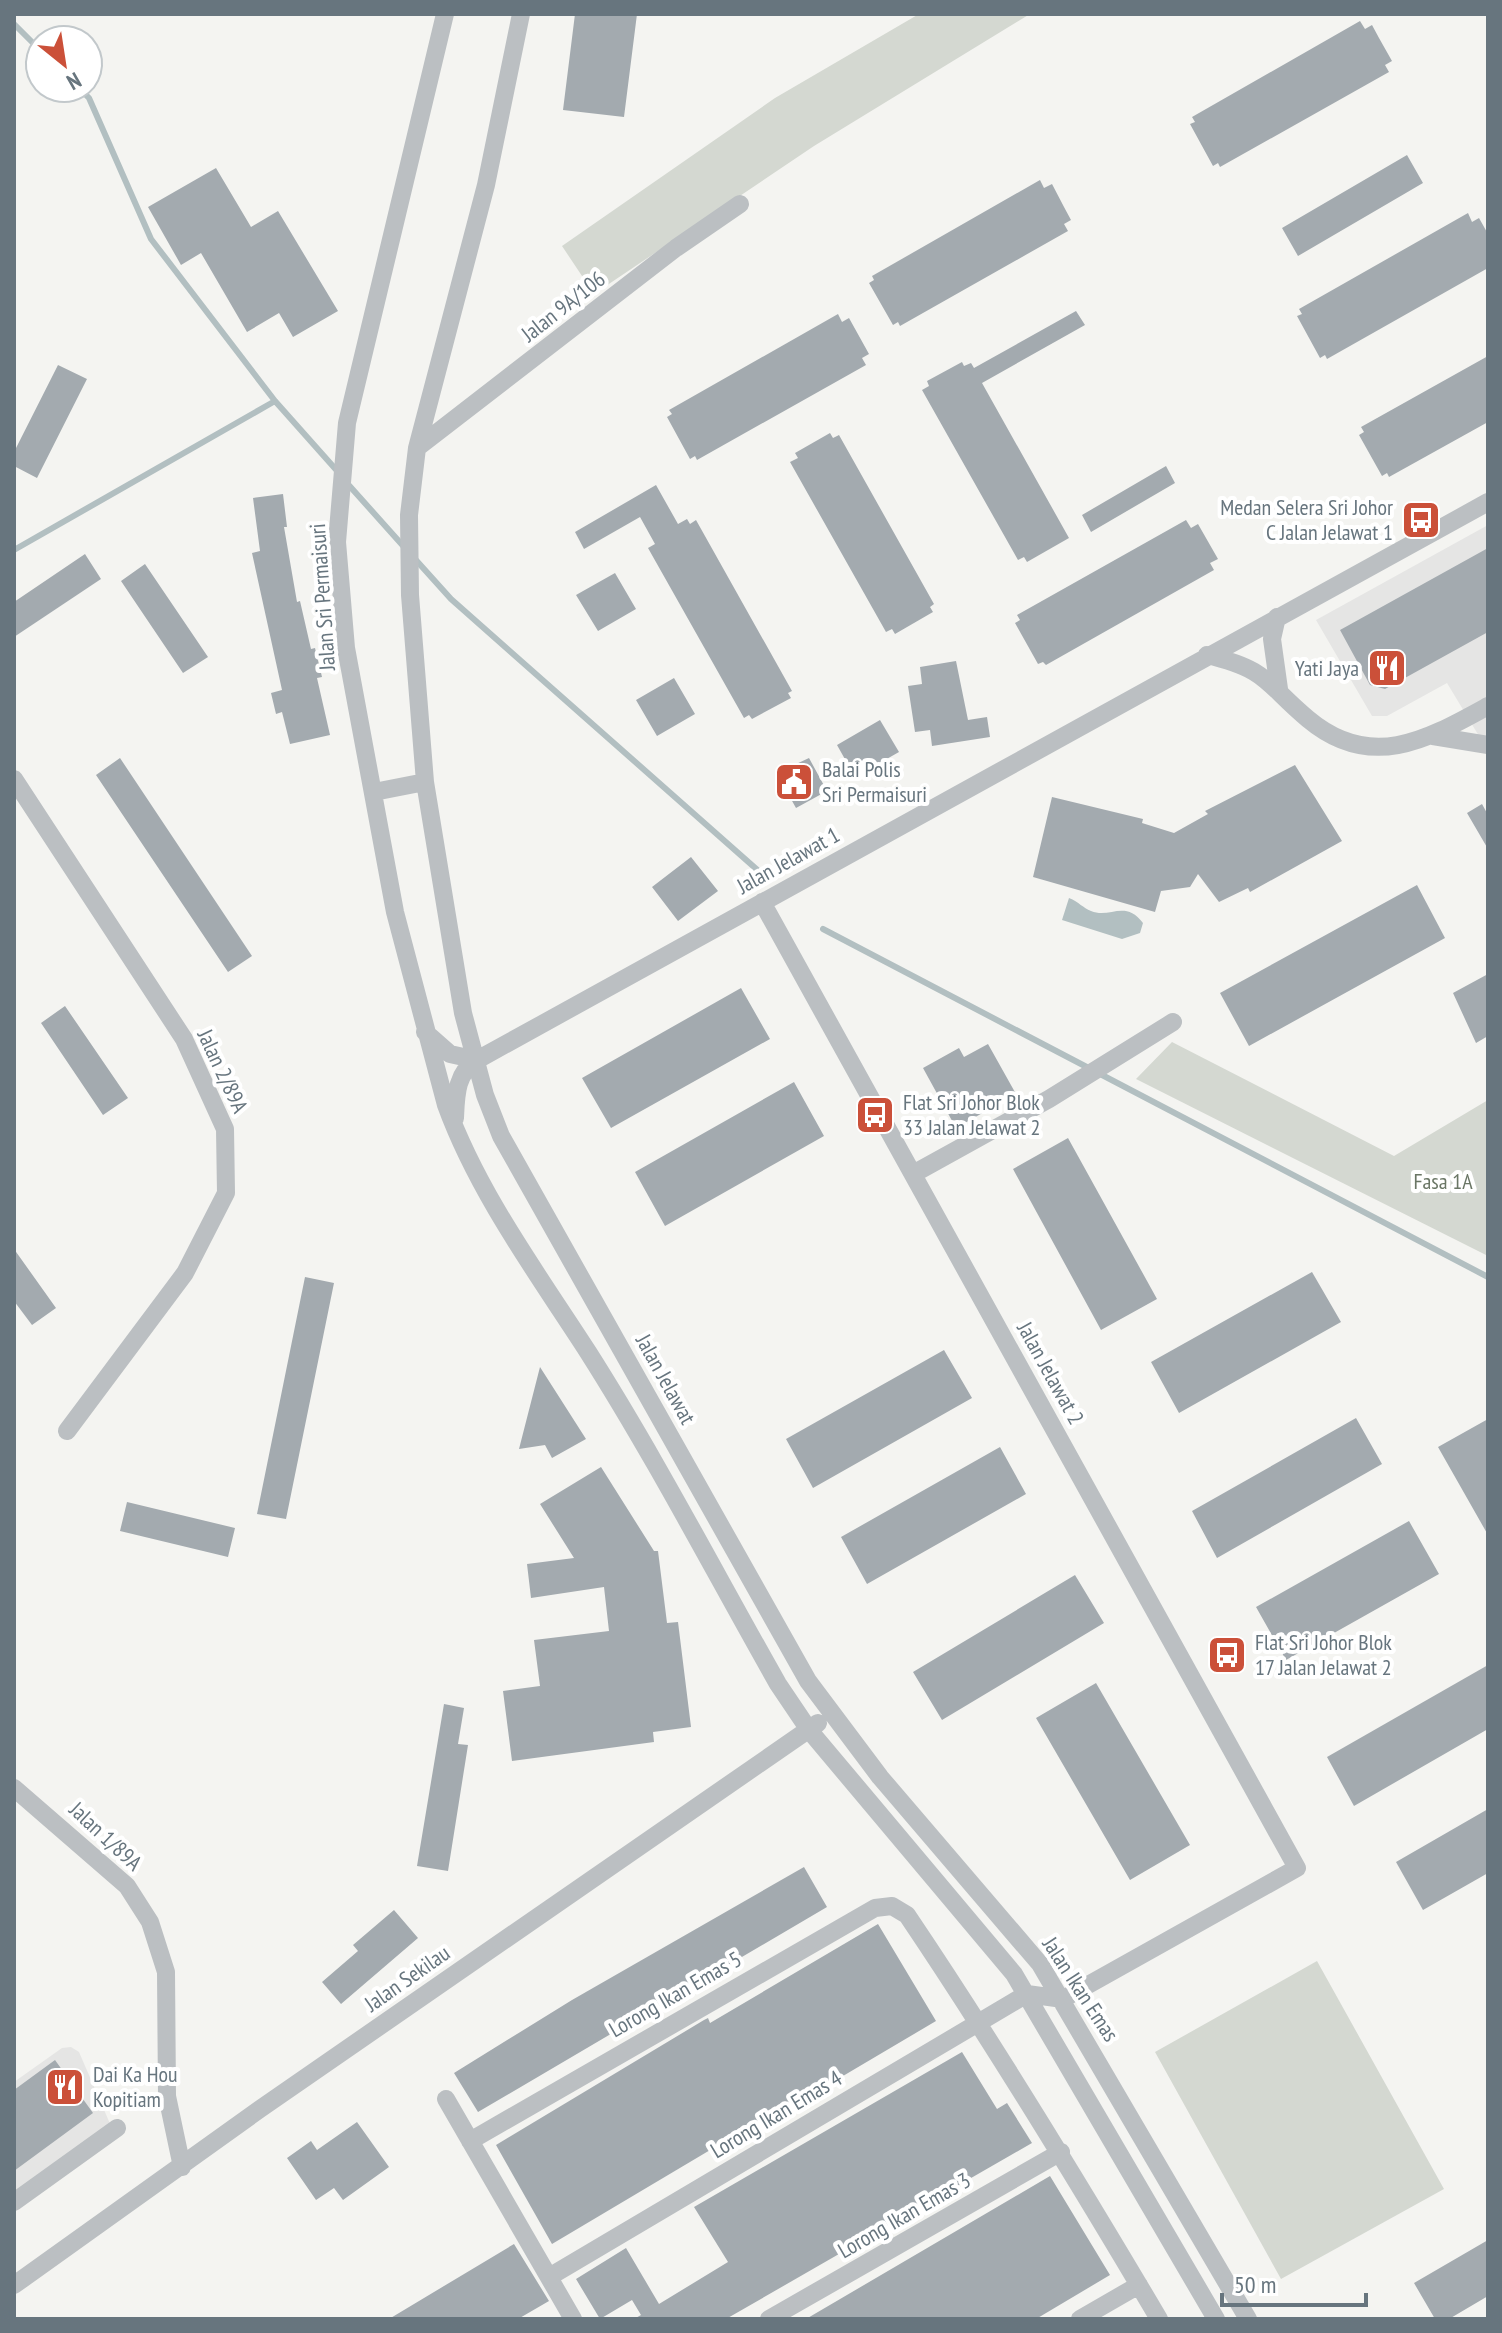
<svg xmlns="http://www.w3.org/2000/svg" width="1502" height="2333" font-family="'PT Sans Narrow',sans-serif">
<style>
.built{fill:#e5e5e4}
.green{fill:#d4d8d1}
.water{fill:#b2bfc1}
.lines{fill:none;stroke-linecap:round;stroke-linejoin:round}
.stream{stroke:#b2bfc1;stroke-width:6}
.building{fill:#a3aaaf}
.minor{stroke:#bbbfc2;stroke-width:18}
.labels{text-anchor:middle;stroke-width:8;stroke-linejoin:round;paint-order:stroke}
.street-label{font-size:22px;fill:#67757e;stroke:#fff}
.poi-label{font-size:22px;fill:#67757e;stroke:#fff;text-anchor:start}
.park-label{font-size:22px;fill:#6a7665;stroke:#fff}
</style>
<rect width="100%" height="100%" fill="#f4f4f1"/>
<path class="built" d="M 1488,525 L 1488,751 L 1447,683 L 1387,716 L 1372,716 L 1316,620 Z
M 71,2047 L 79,2052 L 111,2126 L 14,2194 L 14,2082 L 62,2048 Z"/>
<path class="green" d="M 919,14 L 1030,14 L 814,146 L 594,294 L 562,246 L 775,98 Z
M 1172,1042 L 1394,1156 L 1488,1100 L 1488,1256 L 1136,1079 Z
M 1317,1961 L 1444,2189 L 1281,2279 L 1155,2052 Z"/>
<path class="water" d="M 1069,898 C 1079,902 1083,908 1091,911 C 1110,919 1125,899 1143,923 L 1140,933 L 1122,939 L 1062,920 Z"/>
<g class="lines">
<path class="stream" d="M 14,24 L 40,50
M 79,88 L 89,98 L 151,239 L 275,401 L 339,473
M 346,482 L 405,548
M 14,550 L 275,401
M 415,559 L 451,599 L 762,874
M 823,929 L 1488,1277"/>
</g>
<path class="building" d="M 575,14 L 637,14 L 624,117 L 563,110 Z
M 1360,21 L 1365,29 L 1372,25 L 1379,38 L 1392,61 L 1385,65 L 1389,72 L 1220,167 L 1218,163 L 1213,166 L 1190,124 L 1195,122 L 1192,117 Z
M 1407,155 L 1423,183 L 1298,256 L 1282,228 Z
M 216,168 L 251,227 L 278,211 L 338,311 L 293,337 L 279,313 L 247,332 L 201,253 L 181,265 L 148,207 Z
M 1040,180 L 1044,188 L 1052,184 L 1064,207 L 1071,220 L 1064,224 L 1068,231 L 900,326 L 898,322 L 893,325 L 869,283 L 874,280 L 872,276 Z
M 1468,213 L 1472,222 L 1479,218 L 1488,234 L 1488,268 L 1327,359 L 1325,355 L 1320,358 L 1297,316 L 1302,314 L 1299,309 Z
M 1076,311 L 1085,325 L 982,383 L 1069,538 L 1027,562 L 1024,557 L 1018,560 L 922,390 L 929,386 L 927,381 L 962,362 L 964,366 L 971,363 L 974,368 Z
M 838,314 L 842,322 L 849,318 L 869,354 L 862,358 L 866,365 L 697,460 L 695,456 L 690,459 L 667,417 L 672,414 L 669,410 Z
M 1488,356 L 1488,422 L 1389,477 L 1387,473 L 1382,476 L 1359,435 L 1364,432 L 1361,427 Z
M 58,365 L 87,379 L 37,478 L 14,466 L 14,452 Z
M 830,433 L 833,438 L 839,435 L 934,604 L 930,607 L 933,612 L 895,634 L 892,629 L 886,632 L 790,462 L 798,458 L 795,453 Z
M 1166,466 L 1175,483 L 1091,532 L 1082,515 Z
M 656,485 L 678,524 L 687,519 L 690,524 L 696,520 L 792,691 L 788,693 L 791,698 L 752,719 L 749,715 L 744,718 L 648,548 L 655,544 L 640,517 L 584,549 L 575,532 Z
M 283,494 L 287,527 L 284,527 L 297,602 L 300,601 L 311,649 L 315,648 L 322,677 L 317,678 L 330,735 L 290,744 L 282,712 L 276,714 L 271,693 L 282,690 L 252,553 L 260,551 L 253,498 Z
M 1186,520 L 1191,528 L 1198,524 L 1218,559 L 1210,563 L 1214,570 L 1046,665 L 1043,662 L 1038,664 L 1015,623 L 1020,620 L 1017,615 Z
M 1488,548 L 1488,632 L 1385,689 L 1370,685 L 1340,630 Z
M 85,554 L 101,579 L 14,637 L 14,602 Z
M 145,564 L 208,657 L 183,673 L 121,581 Z
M 615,573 L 636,609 L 598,631 L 576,595 Z
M 956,661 L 968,720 L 987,717 L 990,737 L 932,746 L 930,730 L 915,732 L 908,686 L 922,684 L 920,667 Z
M 674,678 L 695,714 L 657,736 L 636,700 Z
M 880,720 L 899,752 L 855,777 L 837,745 Z
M 120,758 L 252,956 L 228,972 L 96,775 Z
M 809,758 L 827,791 L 796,808 L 782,783 L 799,774 L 794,765 Z
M 1295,765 L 1342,841 L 1250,892 L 1248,888 L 1219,902 L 1198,874 L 1190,887 L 1161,891 L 1155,912 L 1033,877 L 1052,797 L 1143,819 L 1142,823 L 1174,833 L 1208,814 L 1205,811 Z
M 1482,804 L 1488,815 L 1488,849 L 1467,813 Z
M 691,857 L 718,891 L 678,921 L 652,887 Z
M 1417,885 L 1445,938 L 1249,1046 L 1220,993 Z
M 1488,974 L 1488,1036 L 1476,1043 L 1453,993 Z
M 741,988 L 770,1039 L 611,1128 L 582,1078 Z
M 65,1006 L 128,1098 L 103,1115 L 41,1023 Z
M 988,1044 L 1016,1094 L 956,1128 L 923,1068 L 959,1048 L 964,1057 Z
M 794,1082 L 824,1136 L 665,1226 L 635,1172 Z
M 1068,1138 L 1157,1299 L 1101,1330 L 1013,1169 Z
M 14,1249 L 56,1308 L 32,1325 L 14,1301 Z
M 1312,1272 L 1341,1322 L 1179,1413 L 1151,1362 Z
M 305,1277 L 334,1283 L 286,1519 L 257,1514 Z
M 944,1350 L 972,1398 L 813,1488 L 786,1439 Z
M 540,1367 L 586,1439 L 552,1458 L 545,1445 L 519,1449 Z
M 1356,1418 L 1382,1464 L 1217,1558 L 1192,1511 Z
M 1488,1419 L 1488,1535 L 1438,1447 Z
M 1000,1447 L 1026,1494 L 867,1584 L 841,1537 Z
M 601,1467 L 654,1551 L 658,1551 L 667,1623 L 678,1622 L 691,1727 L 653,1732 L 654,1742 L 512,1761 L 503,1691 L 540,1686 L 534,1640 L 609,1631 L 604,1587 L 531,1598 L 527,1564 L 574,1558 L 540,1504 Z
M 127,1502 L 235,1528 L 228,1557 L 120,1531 Z
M 1409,1521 L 1439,1574 L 1286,1660 L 1256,1607 Z
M 1075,1575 L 1104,1623 L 942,1720 L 913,1672 Z
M 1488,1665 L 1488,1729 L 1354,1806 L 1327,1757 Z
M 1096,1683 L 1190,1845 L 1130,1880 L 1036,1718 Z
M 444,1704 L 464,1708 L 458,1744 L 468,1745 L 448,1871 L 417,1866 Z
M 1488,1809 L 1488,1873 L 1423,1910 L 1396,1862 Z
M 804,1867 L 827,1907 L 478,2112 L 454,2073 L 572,2000 Z
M 394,1910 L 418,1938 L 341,2004 L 322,1982 L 358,1951 L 353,1945 Z
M 878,1924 L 936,2021 L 821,2089 L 786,2108 L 784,2106 L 552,2244 L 496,2145 L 704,2020 L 708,2018 L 710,2023 Z
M 962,2052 L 997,2109 L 1007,2103 L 1032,2143 L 726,2319 L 634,2319 L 641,2315 L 632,2300 L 600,2319 L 576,2279 L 626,2248 L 659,2304 L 728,2262 L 694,2207 Z
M 55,2060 L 93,2113 L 14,2171 L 14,2090 Z
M 357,2122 L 389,2167 L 343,2200 L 334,2188 L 316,2200 L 287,2158 L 311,2141 L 317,2150 Z
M 1050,2176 L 1110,2275 L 1036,2319 L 806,2319 Z
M 1488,2240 L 1488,2296 L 1449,2319 L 1435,2319 L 1414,2283 Z
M 514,2244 L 549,2301 L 518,2319 L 389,2319 Z"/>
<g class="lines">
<path class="minor" d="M 445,14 L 347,423 L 337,542 L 346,648 L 395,912 L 446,1105 C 478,1193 537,1273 588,1352 C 656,1459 715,1573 778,1684 L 809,1730 L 1014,1974 L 1216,2319
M 521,14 L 486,185 L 417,448 L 409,515 L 410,595 L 425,782 L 463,1013 L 485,1095 L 501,1136 L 808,1681 L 880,1777 L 1040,1964 L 1248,2319
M 417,448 L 676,248 L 740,204
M 1277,617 L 1272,639 L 1279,689
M 1207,655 C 1269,670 1264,682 1308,719 C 1371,772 1428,739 1488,706
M 1433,736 L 1488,745
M 14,779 L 184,1039 L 225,1129 L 226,1193 L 185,1273 L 67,1431
M 374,792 L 425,782
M 425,1032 L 450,1054 L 477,1060
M 455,1118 C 456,1095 456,1073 477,1060 L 1488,502
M 913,1174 L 1049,1099 L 1173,1022
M 14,1788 L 127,1886 L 150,1922 L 166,1972 L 167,2096 L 182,2167
M 446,2099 L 573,2319
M 470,2141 L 875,1908 L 892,1906 L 907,1915 C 996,2047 1078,2182 1159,2319
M 14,2202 L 117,2128
M 549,2277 L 1027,1994 L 1063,1999 L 1297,1868 L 762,902
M 14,2285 L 260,2109 L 818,1723
M 769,2319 L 1061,2152
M 1080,2319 L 1139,2285"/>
</g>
<defs>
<g id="bus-square" transform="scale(2)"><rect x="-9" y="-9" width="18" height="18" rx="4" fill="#cb5039" stroke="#fff"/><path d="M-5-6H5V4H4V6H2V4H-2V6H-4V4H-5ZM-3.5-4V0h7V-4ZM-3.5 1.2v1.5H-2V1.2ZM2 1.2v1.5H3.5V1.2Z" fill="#fff"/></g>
<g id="restaurant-square" transform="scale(2)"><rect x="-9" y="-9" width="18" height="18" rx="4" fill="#cb5039" stroke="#fff"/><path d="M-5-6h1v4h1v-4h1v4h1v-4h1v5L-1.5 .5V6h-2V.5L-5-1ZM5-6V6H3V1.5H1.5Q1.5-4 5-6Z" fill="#fff"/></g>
<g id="civic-square" transform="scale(2)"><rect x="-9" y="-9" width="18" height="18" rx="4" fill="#cb5039" stroke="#fff"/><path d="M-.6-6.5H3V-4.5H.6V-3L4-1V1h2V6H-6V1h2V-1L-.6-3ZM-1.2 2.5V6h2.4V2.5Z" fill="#fff"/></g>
</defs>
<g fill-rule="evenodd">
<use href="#bus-square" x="1421" y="520"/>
<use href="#restaurant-square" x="1387" y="668"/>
<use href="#civic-square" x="794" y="782"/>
<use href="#bus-square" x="875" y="1115"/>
<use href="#bus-square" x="1227" y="1655"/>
<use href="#restaurant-square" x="65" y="2087"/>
</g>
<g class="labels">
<g class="street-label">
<text transform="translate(563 306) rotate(-38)" y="8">Jalan 9A/106</text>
<text transform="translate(322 597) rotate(-94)" y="8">Jalan Sri Permaisuri</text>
<text transform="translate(788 860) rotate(-29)" y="8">Jalan Jelawat 1</text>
<text transform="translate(223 1071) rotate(65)" y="8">Jalan 2/89A</text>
<text transform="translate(1051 1373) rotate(61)" y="8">Jalan Jelawat 2</text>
<text transform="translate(666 1379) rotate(61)" y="8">Jalan Jelawat</text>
<text transform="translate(106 1836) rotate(43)" y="8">Jalan 1/89A</text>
<text transform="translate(407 1978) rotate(-35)" y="8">Jalan Sekilau</text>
<text transform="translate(1081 1989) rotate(57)" y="8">Jalan Ikan Emas</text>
<text transform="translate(675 1994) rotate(-30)" y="8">Lorong Ikan Emas 5</text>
<text transform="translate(776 2114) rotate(-31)" y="8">Lorong Ikan Emas 4</text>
<text transform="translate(904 2215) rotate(-30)" y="8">Lorong Ikan Emas 3</text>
</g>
<g class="poi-label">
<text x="1393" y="515" text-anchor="end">Medan Selera Sri Johor<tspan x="1393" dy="25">C Jalan Jelawat 1</tspan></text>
<text x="1359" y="676" text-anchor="end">Yati Jaya</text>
<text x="822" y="777">Balai Polis<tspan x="822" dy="25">Sri Permaisuri</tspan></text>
<text x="903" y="1110">Flat Sri Johor Blok<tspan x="903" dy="25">33 Jalan Jelawat 2</tspan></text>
<text x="1255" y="1650">Flat Sri Johor Blok<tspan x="1255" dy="25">17 Jalan Jelawat 2</tspan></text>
<text x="93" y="2082">Dai Ka Hou<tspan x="93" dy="25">Kopitiam</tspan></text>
</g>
<g class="park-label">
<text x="1443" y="1189">Fasa 1A</text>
</g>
</g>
<rect width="1502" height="2333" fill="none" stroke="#67757e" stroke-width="32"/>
<g transform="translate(64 64) rotate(150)"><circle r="38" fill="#ffffff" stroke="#c2c8cb" stroke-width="2"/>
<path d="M0-6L14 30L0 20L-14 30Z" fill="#cb5039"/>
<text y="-12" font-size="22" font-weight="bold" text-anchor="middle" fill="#67757e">N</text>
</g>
<path d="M1222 2293v12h144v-12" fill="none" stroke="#67757e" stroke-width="4"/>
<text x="1234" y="2293" font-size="24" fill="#67757e" stroke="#ffffff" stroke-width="6" paint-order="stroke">50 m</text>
</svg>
